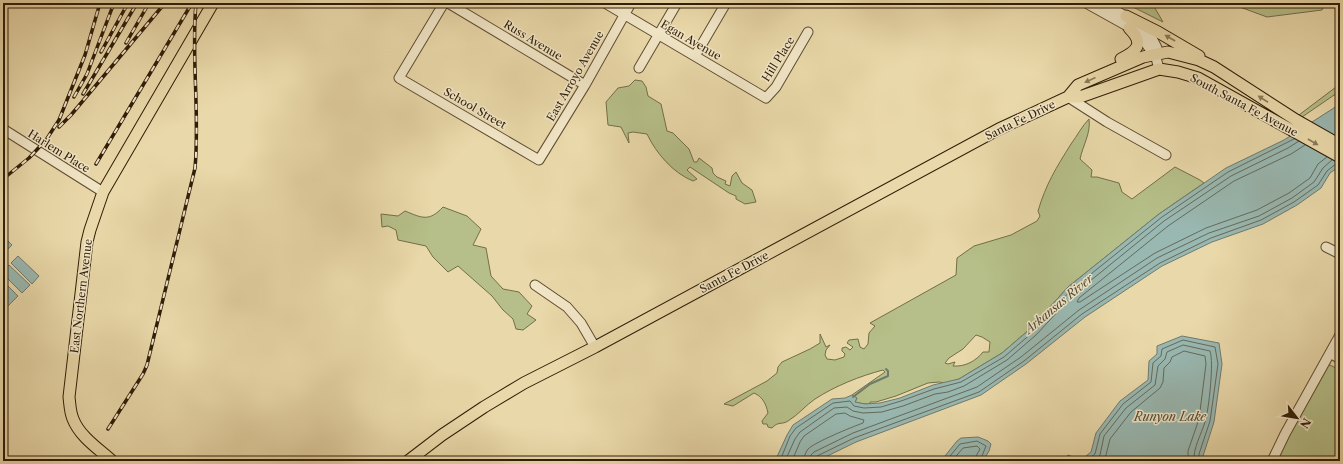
<svg xmlns="http://www.w3.org/2000/svg" width="1343" height="464" font-family="'Libre Caslon Text',serif">
<style>
.green{fill:#b6bf89;stroke:#736e48;fill-rule:evenodd}
.water{fill:#99b8b1;stroke:#6f7a6d}
.lines{fill:none;stroke-linecap:round;stroke-linejoin:round}
.shore{stroke:#646a5c;stroke-width:1}
.stream{stroke:#6f7a6d;stroke-width:2}
.minor-casing{stroke:#5e4c30;stroke-width:11}
.major-casing{stroke:#301d07;stroke-width:13}
.minor{stroke:#f1e6c7;stroke-width:9}
.major{stroke:#e9d8a9;stroke-width:11}
.rail-casing{stroke:#301d07;stroke-width:3.5}
.rail{stroke:#f1e6c7;stroke-width:2;stroke-dasharray:6;stroke-linecap:butt}
.oneway{fill:#8c7a58}
.labels{text-anchor:middle;stroke-width:3;stroke-linejoin:round;paint-order:stroke}
.street-label{font-size:11px;fill:#301d07;stroke:#f1e6c7}
.water-label{font-size:12px;font-style:italic;fill:#504c3a;stroke:#f1e6c7}
</style>
<rect width="100%" height="100%" fill="#e9d8a9"/>
<filter id="stains"><feTurbulence type="fractalNoise" baseFrequency=".005" numOctaves="4"/><feColorMatrix values="0 0 0 0 .2 0 0 0 0 .09 0 0 0 0 .02 0 0 0 .5 -.17"/></filter>
<radialGradient id="worn" r=".72"><stop offset=".6" stop-color="#630" stop-opacity="0"/><stop offset="1" stop-color="#630" stop-opacity=".3"/></radialGradient>
<path class="green" d="M 1125,3 L 1152,3 L 1163,22 Z
M 1229,3 L 1326,3 L 1322,10 L 1267,17 Z
M 635,80 L 642,81 L 646,87 L 648,96 L 661,104 L 667,131 L 673,133 L 689,149 L 694,162 L 697,162 L 699,158 L 712,168 L 713,173 L 717,177 L 726,181 L 725,184 L 730,186 L 732,176 L 736,172 L 742,183 L 752,190 L 756,202 L 745,204 L 736,199 L 736,196 L 729,193 L 690,167 L 687,170 L 697,179 L 693,181 C 673,173 656,153 647,134 L 633,132 L 628,133 L 629,143 L 621,127 L 608,125 L 606,102 L 618,88 L 629,86 Z
M 1340,84 L 1340,91 L 1302,117 L 1299,115 Z
M 1089,119 C 1091,133 1083,145 1080,159 L 1092,170 L 1091,177 L 1097,177 L 1119,183 L 1122,192 L 1132,199 L 1175,167 L 1200,180 L 1204,183 L 1159,214 L 1068,287 L 1030,329 L 1002,353 L 959,379 L 946,383 L 939,382 L 928,383 L 896,396 L 876,402 L 870,402 L 870,404 L 864,404 L 855,402 L 857,398 L 852,395 L 885,372 L 883,370 C 860,376 835,386 815,399 C 806,405 798,415 788,421 C 782,425 778,421 772,428 L 768,427 L 767,424 L 763,424 L 762,421 L 768,413 C 766,404 763,397 754,393 L 733,406 L 724,404 L 767,381 L 777,373 L 778,367 L 782,362 L 810,349 L 820,343 L 820,334 L 826,347 L 830,345 L 826,350 L 825,355 L 827,359 L 835,360 L 844,357 L 845,354 L 842,351 L 842,348 L 846,347 L 850,350 L 853,347 L 847,343 L 849,340 L 858,339 L 860,347 L 864,349 L 868,344 L 869,333 L 875,326 L 870,323 L 956,275 L 957,258 L 974,246 L 1011,235 L 1037,221 L 1040,216 L 1038,211 C 1046,184 1056,168 1071,144 C 1077,136 1082,126 1089,119 ZM 976,335 L 982,337 L 990,342 L 989,352 L 983,352 C 976,361 965,367 953,366 L 955,362 L 948,364 L 945,363 L 949,358 L 963,349 Z
M 443,207 L 467,216 L 481,229 L 473,245 L 486,248 L 491,276 L 503,289 L 519,292 L 532,306 L 527,314 L 536,320 L 523,330 L 516,329 L 513,319 L 503,310 L 492,296 L 458,266 L 448,272 L 433,257 L 426,246 L 398,240 L 396,230 L 388,226 L 382,227 L 381,214 L 398,216 L 405,211 C 422,218 429,222 443,207 Z
M 1330,365 L 1340,370 L 1340,461 L 1276,461 L 1283,445 L 1327,366 Z"/>
<path class="water" d="M 1340,104 L 1340,166 L 1330,173 L 1321,188 L 1297,205 L 1263,224 L 1212,242 L 1162,266 L 1085,317 L 1026,364 L 981,395 L 856,442 L 817,461 L 775,461 L 787,435 L 793,425 L 832,399 L 845,398 L 852,395 L 857,398 L 855,402 L 865,404 L 880,403 L 900,398 L 933,385 L 959,379 L 1002,353 L 1030,329 L 1068,287 L 1159,214 L 1226,168 L 1284,140 Z
M 5,238 L 12,245 L 3,254 L 3,239 Z
M 18,256 L 39,276 L 32,284 L 11,263 Z
M 9,265 L 30,285 L 22,293 L 3,274 L 3,271 Z
M 7,285 L 18,296 L 3,311 L 3,289 Z
M 1182,336 L 1219,343 L 1222,364 L 1214,422 L 1203,456 L 1203,461 L 1064,461 L 1068,455 L 1081,460 L 1091,452 L 1096,433 L 1120,401 L 1148,380 L 1149,361 L 1157,354 L 1157,346 Z
M 978,437 L 988,441 L 991,444 L 989,451 L 983,461 L 941,461 L 957,441 L 961,438 Z"/>
<g class="lines">
<path class="shore" d="M 1305,145 L 1291,154 L 1234,181 L 1168,226 L 1079,298 L 1077,302 L 1080,302 L 1155,253 L 1206,228 L 1257,210 L 1289,193 L 1310,178 L 1318,164 L 1327,157
M 780,461 L 790,436 L 796,428 L 833,403 L 850,401 L 854,406 L 864,408 L 881,407 L 901,401 L 934,389 L 961,382 L 1004,357 L 1033,332 L 1071,290 L 1162,217 L 1228,172 L 1294,139
M 785,461 L 795,439 L 800,432 L 834,408 L 847,407 L 853,411 L 863,413 L 882,412 L 903,406 L 935,394 L 948,392 L 964,386 L 1007,360 L 1036,335 L 1074,294 L 1164,221 L 1231,176 L 1288,148 L 1299,141
M 792,461 L 800,442 L 804,436 L 836,414 L 845,413 L 850,416 L 864,420 L 863,423 C 852,427 815,442 808,449 C 805,453 804,457 804,461
M 810,461 L 811,455 L 814,452 L 853,433 L 977,387 L 1021,357 L 1079,310 L 1157,258 L 1209,233 L 1259,216 L 1292,198 L 1314,182 L 1323,168 L 1332,160
M 815,461 L 817,456 L 854,438 L 979,392 L 1024,361 L 1082,314 L 1160,263 L 1211,238 L 1261,220 L 1294,202 L 1318,185 L 1327,171 L 1337,163
M 946,461 L 960,444 L 977,441 L 986,446 L 980,461
M 952,461 L 963,448 L 977,446 L 980,449 L 976,456 L 975,461
M 1086,461 L 1095,454 L 1100,434 L 1123,404 L 1151,382 L 1153,363 L 1161,356 L 1162,349 L 1183,340 L 1215,347 L 1218,364 L 1210,421 L 1199,454 L 1199,461
M 1094,461 L 1100,455 L 1104,436 L 1126,408 L 1155,385 L 1158,366 L 1165,359 L 1167,352 L 1183,345 L 1210,351 C 1214,362 1209,409 1205,422 C 1201,435 1193,448 1194,461
M 1103,461 L 1106,455 L 1110,439 L 1131,412 L 1160,388 L 1163,382 L 1164,368 L 1170,362 L 1172,357 L 1184,351 L 1205,356 L 1206,364 L 1199,419 L 1188,451 L 1188,461"/>
<path class="stream" d="M 853,397 L 870,384 L 888,376 L 888,371 L 886,369"/>
<g class="minor-casing">
<path id="minor" d="M 444,3 L 399,78 L 539,160 L 585,85 L 631,3
M 448,3 L 585,85
M 605,3 L 766,98 L 776,87 L 808,32
M 1086,3 L 1138,32 L 1151,51 L 1155,54
M 1103,3 L 1137,23 L 1152,38 L 1157,48 L 1155,54 L 1159,69
M 695,56 L 726,3
M 639,68 L 677,3
M 1068,97 L 1107,122 L 1166,155
M 3,129 L 103,192
M 1326,247 L 1340,254
M 535,285 L 567,307 L 581,323 L 595,347
M 1330,353 L 1340,359
M 1272,461 L 1285,434 L 1340,335"/>
</g>
<g class="major-casing">
<path id="major" d="M 1126,16 L 1158,32 L 1199,56
M 1121,59 C 1137,51 1145,44 1129,28
M 1068,97 L 1080,97 L 1159,69 L 1178,72 L 1198,78 L 1340,157
M 112,461 C 99,449 80,437 73,419 C 70,412 70,405 69,397 L 87,242 L 90,230 L 103,192 L 213,3
M 408,461 L 442,435 L 484,407 L 524,383 L 595,347 L 999,129 L 1068,97 L 1078,85 L 1143,57 L 1168,52 L 1199,60 L 1214,67 L 1296,120 L 1340,145"/>
</g>
<use href="#minor" class="minor"/>
<use href="#major" class="major"/>
<g class="rail-casing">
<path id="rail" d="M 126,43 L 149,3
M 101,52 L 128,3
M 83,94 L 137,3
M 74,97 L 87,74 L 114,3
M 59,127 L 71,115 L 165,3
M 96,164 L 192,3
M 3,179 L 29,158 L 46,140 L 59,120 L 85,55 L 100,3
M 108,429 L 143,374 L 147,365 L 195,168 C 200,113 191,58 196,3"/>
</g>
<use href="#rail" class="rail"/>
</g>
<defs><path id="oneway-solid" d="M-6-.8H1V-3.2L6.5 0L1 3.2V.8H-6Z"/></defs>
<g class="oneway">
<use href="#oneway-solid" transform="translate(1170 38) rotate(-150)"/>
<use href="#oneway-solid" transform="translate(1090 80) rotate(156)"/>
<use href="#oneway-solid" transform="translate(1263 99) rotate(-147)"/>
<use href="#oneway-solid" transform="translate(1313 142) rotate(30)"/>
</g>
<g class="labels">
<g class="street-label">
<text transform="translate(533 40) rotate(31)" y="4">Russ Avenue</text>
<text transform="translate(691 40) rotate(30)" y="4">Egan Avenue</text>
<text transform="translate(778 59) rotate(-58)" y="4">Hill Place</text>
<text transform="translate(575 76) rotate(-60)" y="4">East Arroyo Avenue</text>
<text transform="translate(1244 105) rotate(28)" y="4">South Santa Fe Avenue</text>
<text transform="translate(475 108) rotate(30)" y="4">School Street</text>
<text transform="translate(1020 120) rotate(-26)" y="4">Santa Fe Drive</text>
<text transform="translate(59 151) rotate(32)" y="4">Harlem Place</text>
<text transform="translate(734 272) rotate(-28)" y="4">Santa Fe Drive</text>
<text transform="translate(81 296) rotate(-83)" y="4">East Northern Avenue</text>
</g>
<g class="water-label">
<text transform="translate(1059 304) rotate(-40)" y="4">Arkansas River</text>
<text x="1170" y="421">Runyon Lake</text>
</g>
</g>
<rect width="1343" height="464" fill="none" stroke="#e9d8a9" stroke-width="16"/>
<rect x="4" y="4" width="1335" height="456" fill="none" stroke="#301d07" stroke-width="2"/>
<rect x="8" y="8" width="1327" height="448" fill="none" stroke="#301d07"/>
<g transform="translate(1297 418) rotate(121)" stroke="#f1e6c7" stroke-width="3" paint-order="stroke">
<path d="M0-3L7 15L0 10L-7 15Z" fill="#301d07"/>
<text y="-6" font-size="11" font-weight="bold" text-anchor="middle" fill="#301d07">N</text>
</g>
<rect width="100%" height="100%" filter="url(#stains)"/>
<rect width="100%" height="100%" fill="url(#worn)"/>
</svg>
